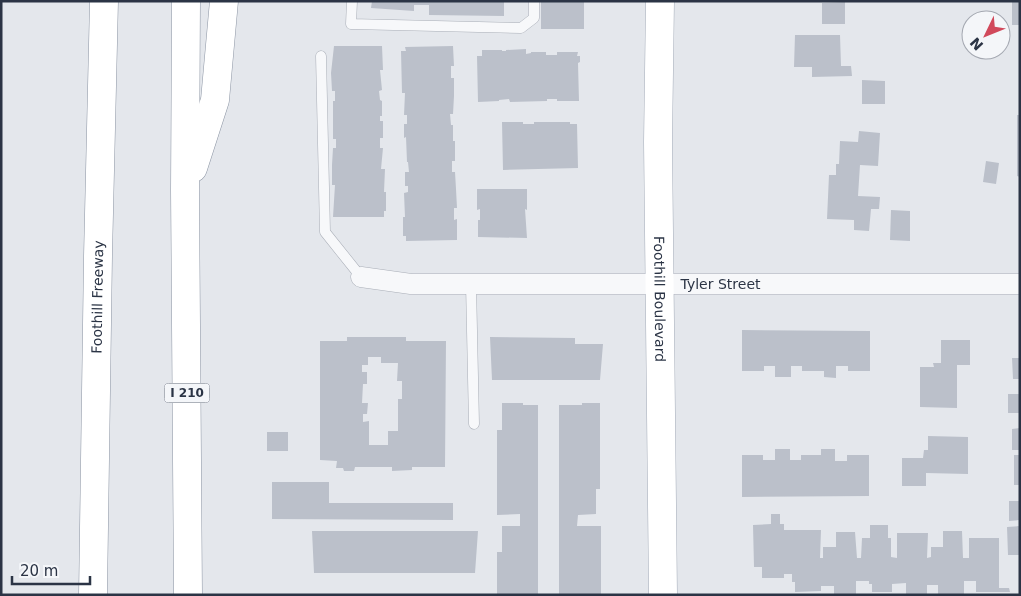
<svg xmlns="http://www.w3.org/2000/svg" width="1021" height="596" font-family="'DejaVu Sans',sans-serif">
<style>
.building{fill:#bbc0ca;fill-rule:evenodd}
.lines{fill:none;stroke-linecap:round;stroke-linejoin:round}
.service-casing{stroke:#a9aeb7;stroke-width:11}
.minor-casing{stroke:#a9aeb7;stroke-width:21}
.primary-casing{stroke:#a3abb8;stroke-width:29}
.motorway-casing{stroke:#8b94a3;stroke-width:29}
.service{stroke:#f7f8fa;stroke-width:10}
.minor{stroke:#f7f8fa;stroke-width:20}
.primary{stroke:#fff;stroke-width:28}
.motorway{stroke:#fff;stroke-width:28}
.labels{text-anchor:middle;stroke-width:4.5;stroke-linejoin:round;paint-order:stroke}
.shield{fill:#f4f6f9;stroke:#676e7b;stroke-width:1}
.shield-label{font-size:12px;font-weight:bold;fill:#2b3445}
.street-label{font-size:14px;fill:#2b3445;stroke:#f4f6f9}
</style>
<rect width="100%" height="100%" fill="#e4e7ec"/>
<path class="building" d="M 372,1 L 504,1 L 504,16 L 429,15 L 429,5 L 414,5 L 414,11 L 371,8 Z
M 541,1 L 584,1 L 584,29 L 541,29 Z
M 1012,1 L 1020,1 L 1020,25 L 1012,25 Z
M 845,2 L 845,24 L 822,24 L 822,3 Z
M 795,35 L 840,35 L 841,66 L 851,66 L 852,76 L 812,77 L 812,67 L 794,67 Z
M 334,46 L 382,46 L 383,70 L 380,70 L 382,90 L 379,91 L 380,100 L 382,101 L 382,116 L 380,116 L 380,121 L 383,121 L 383,138 L 380,138 L 380,148 L 383,148 L 381,169 L 385,169 L 384,192 L 386,192 L 386,211 L 384,211 L 384,217 L 333,217 L 335,185 L 332,185 L 332,165 L 333,148 L 336,148 L 336,139 L 333,139 L 333,101 L 335,101 L 335,91 L 332,91 L 331,73 Z
M 453,46 L 454,66 L 451,66 L 451,78 L 454,78 L 454,96 L 453,114 L 450,114 L 451,125 L 453,125 L 453,141 L 455,141 L 455,161 L 452,161 L 452,172 L 455,172 L 456,189 L 457,208 L 454,208 L 454,220 L 457,219 L 457,240 L 406,241 L 406,236 L 403,236 L 403,217 L 405,217 L 404,193 L 408,192 L 408,186 L 405,186 L 405,172 L 409,172 L 408,162 L 407,162 L 406,137 L 404,138 L 404,124 L 407,124 L 407,115 L 404,115 L 405,93 L 402,93 L 401,51 L 406,51 L 405,47 Z
M 526,49 L 526,54 L 531,53 L 531,52 L 546,52 L 546,55 L 557,55 L 557,52 L 578,52 L 577,56 L 580,56 L 580,62 L 578,63 L 579,101 L 557,101 L 557,99 L 547,99 L 547,101 L 510,102 L 509,99 L 499,100 L 499,101 L 478,102 L 477,56 L 482,56 L 482,50 L 502,50 L 502,51 L 506,51 L 506,50 Z
M 862,80 L 885,81 L 885,104 L 862,104 Z
M 1017,115 L 1020,115 L 1020,177 L 1017,176 Z
M 502,122 L 523,122 L 523,124 L 534,124 L 534,122 L 570,122 L 570,124 L 577,124 L 578,168 L 503,170 Z
M 859,131 L 880,133 L 878,166 L 860,165 L 858,196 L 880,197 L 879,209 L 871,209 L 869,231 L 854,230 L 854,220 L 827,219 L 829,175 L 836,175 L 836,164 L 839,164 L 840,141 L 858,142 Z
M 986,161 L 999,163 L 996,184 L 983,182 Z
M 477,189 L 527,189 L 527,210 L 525,209 L 527,238 L 478,237 L 478,220 L 480,220 L 480,209 L 477,210 Z
M 891,210 L 910,211 L 910,241 L 890,240 Z
M 742,330 L 870,331 L 870,371 L 848,371 L 848,366 L 836,366 L 836,378 L 824,377 L 824,371 L 802,371 L 802,366 L 791,366 L 791,377 L 775,377 L 775,366 L 764,366 L 764,371 L 742,371 Z
M 347,337 L 406,337 L 406,341 L 446,341 L 445,467 L 412,467 L 412,470 L 392,471 L 392,467 L 355,467 L 354,471 L 344,471 L 343,468 L 336,468 L 337,461 L 320,460 L 320,341 L 347,341 ZM 368,357 L 381,357 L 381,363 L 398,363 L 397,381 L 402,381 L 402,399 L 398,399 L 398,431 L 388,431 L 388,445 L 369,445 L 369,421 L 363,422 L 363,414 L 367,414 L 368,403 L 362,403 L 363,384 L 367,384 L 367,372 L 362,372 L 362,365 L 368,365 Z
M 490,337 L 575,338 L 575,344 L 603,344 L 600,380 L 492,380 Z
M 941,340 L 970,340 L 970,365 L 957,365 L 957,408 L 920,407 L 920,367 L 934,367 L 933,363 L 941,363 Z
M 1012,358 L 1020,358 L 1020,379 L 1013,379 Z
M 1008,394 L 1020,394 L 1020,413 L 1008,413 Z
M 502,403 L 523,403 L 523,405 L 538,405 L 538,595 L 497,595 L 497,552 L 502,552 L 502,526 L 520,526 L 520,514 L 497,515 L 497,430 L 502,430 Z
M 582,403 L 600,403 L 600,489 L 596,489 L 596,514 L 578,515 L 577,526 L 601,526 L 601,595 L 559,595 L 559,405 L 582,405 Z
M 1020,428 L 1020,450 L 1012,450 L 1012,429 Z
M 267,432 L 288,432 L 288,451 L 267,451 Z
M 928,436 L 968,437 L 968,474 L 926,473 L 926,486 L 902,486 L 902,458 L 923,458 L 924,450 L 928,450 Z
M 775,449 L 790,449 L 790,460 L 801,460 L 801,455 L 821,455 L 821,449 L 835,449 L 835,461 L 847,461 L 847,455 L 869,455 L 869,496 L 742,497 L 742,455 L 763,455 L 763,460 L 775,460 Z
M 1014,455 L 1020,455 L 1020,485 L 1014,485 Z
M 272,482 L 329,482 L 329,503 L 453,503 L 453,520 L 272,519 Z
M 1009,501 L 1020,501 L 1020,520 L 1009,521 Z
M 771,514 L 780,514 L 780,524 L 784,524 L 784,530 L 821,530 L 820,558 L 823,558 L 823,547 L 836,547 L 836,532 L 855,532 L 857,558 L 861,558 L 862,538 L 870,538 L 870,525 L 888,525 L 888,538 L 891,538 L 891,557 L 897,558 L 897,533 L 928,533 L 927,558 L 931,557 L 931,547 L 943,547 L 943,531 L 962,531 L 963,558 L 969,558 L 969,538 L 999,538 L 999,588 L 1009,588 L 1010,592 L 976,592 L 976,581 L 964,581 L 964,594 L 938,595 L 938,585 L 927,585 L 927,594 L 906,594 L 906,583 L 892,584 L 892,592 L 872,592 L 872,584 L 869,584 L 869,581 L 856,581 L 856,594 L 834,594 L 834,586 L 821,586 L 821,591 L 795,592 L 795,582 L 792,582 L 792,574 L 784,574 L 784,578 L 762,578 L 762,567 L 754,567 L 753,525 L 771,524 Z
M 1020,526 L 1020,555 L 1008,555 L 1007,527 Z
M 312,531 L 478,531 L 475,573 L 314,573 Z"/>
<g class="lines">
<g class="service-casing">
<path id="service" d="M 352,1 L 351,24 L 521,28 L 534,18 L 534,1
M 321,56 L 325,232 L 361,277
M 471,284 L 474,424"/>
</g>
<g class="minor-casing">
<g id="minor">
<path id="s1" d="M 361,277 L 411,284 L 1020,284"/>
</g>
</g>
<g class="primary-casing">
<g id="primary">
<path id="s2" d="M 660,1 L 658,142 L 663,595"/>
</g>
</g>
<g class="motorway-casing">
<g id="motorway">
<path d="M 186,1 L 185,190 L 188,595"/>
<path d="M 193,168 L 215,100 L 224,1"/>
<path id="s3" d="M 93,595 L 98,256 L 104,1"/>
</g>
</g>
<use href="#service" class="service"/>
<use href="#minor" class="minor"/>
<use href="#primary" class="primary"/>
<use href="#motorway" class="motorway"/>
</g>
<g class="labels">
<rect class="shield" x="164.5" y="383.5" width="45" height="19" rx="4"/>
<g class="shield-label">
<text x="187" y="397">I 210</text>
</g>
<g class="street-label">
<text dy="5" stroke="none"><textPath href="#s1" startOffset="360">Tyler Street</textPath></text>
<text dy="5" stroke="none"><textPath href="#s3" startOffset="298">Foothill Freeway</textPath></text>
<text dy="5" stroke="none"><textPath href="#s2" startOffset="298">Foothill Boulevard</textPath></text>
</g>
</g>
<rect width="1021" height="596" fill="none" stroke="#2b3445" stroke-width="5"/>
<g transform="translate(986 35) rotate(227)"><circle r="24" fill="#f4f6f9" stroke="#a4a8b1"/>
<path d="M0-4L9 19L0 12L-9 19Z" fill="#d1495b"/>
<text y="-8" font-size="14" font-weight="bold" text-anchor="middle" fill="#2b3445">N</text>
</g>
<path d="M12 576v8h78v-8" fill="none" stroke="#2b3445" stroke-width="2.5"/>
<text x="20" y="576" font-size="15" fill="#2b3445" stroke="#f4f6f9" stroke-width="4" paint-order="stroke">20 m</text>
</svg>
